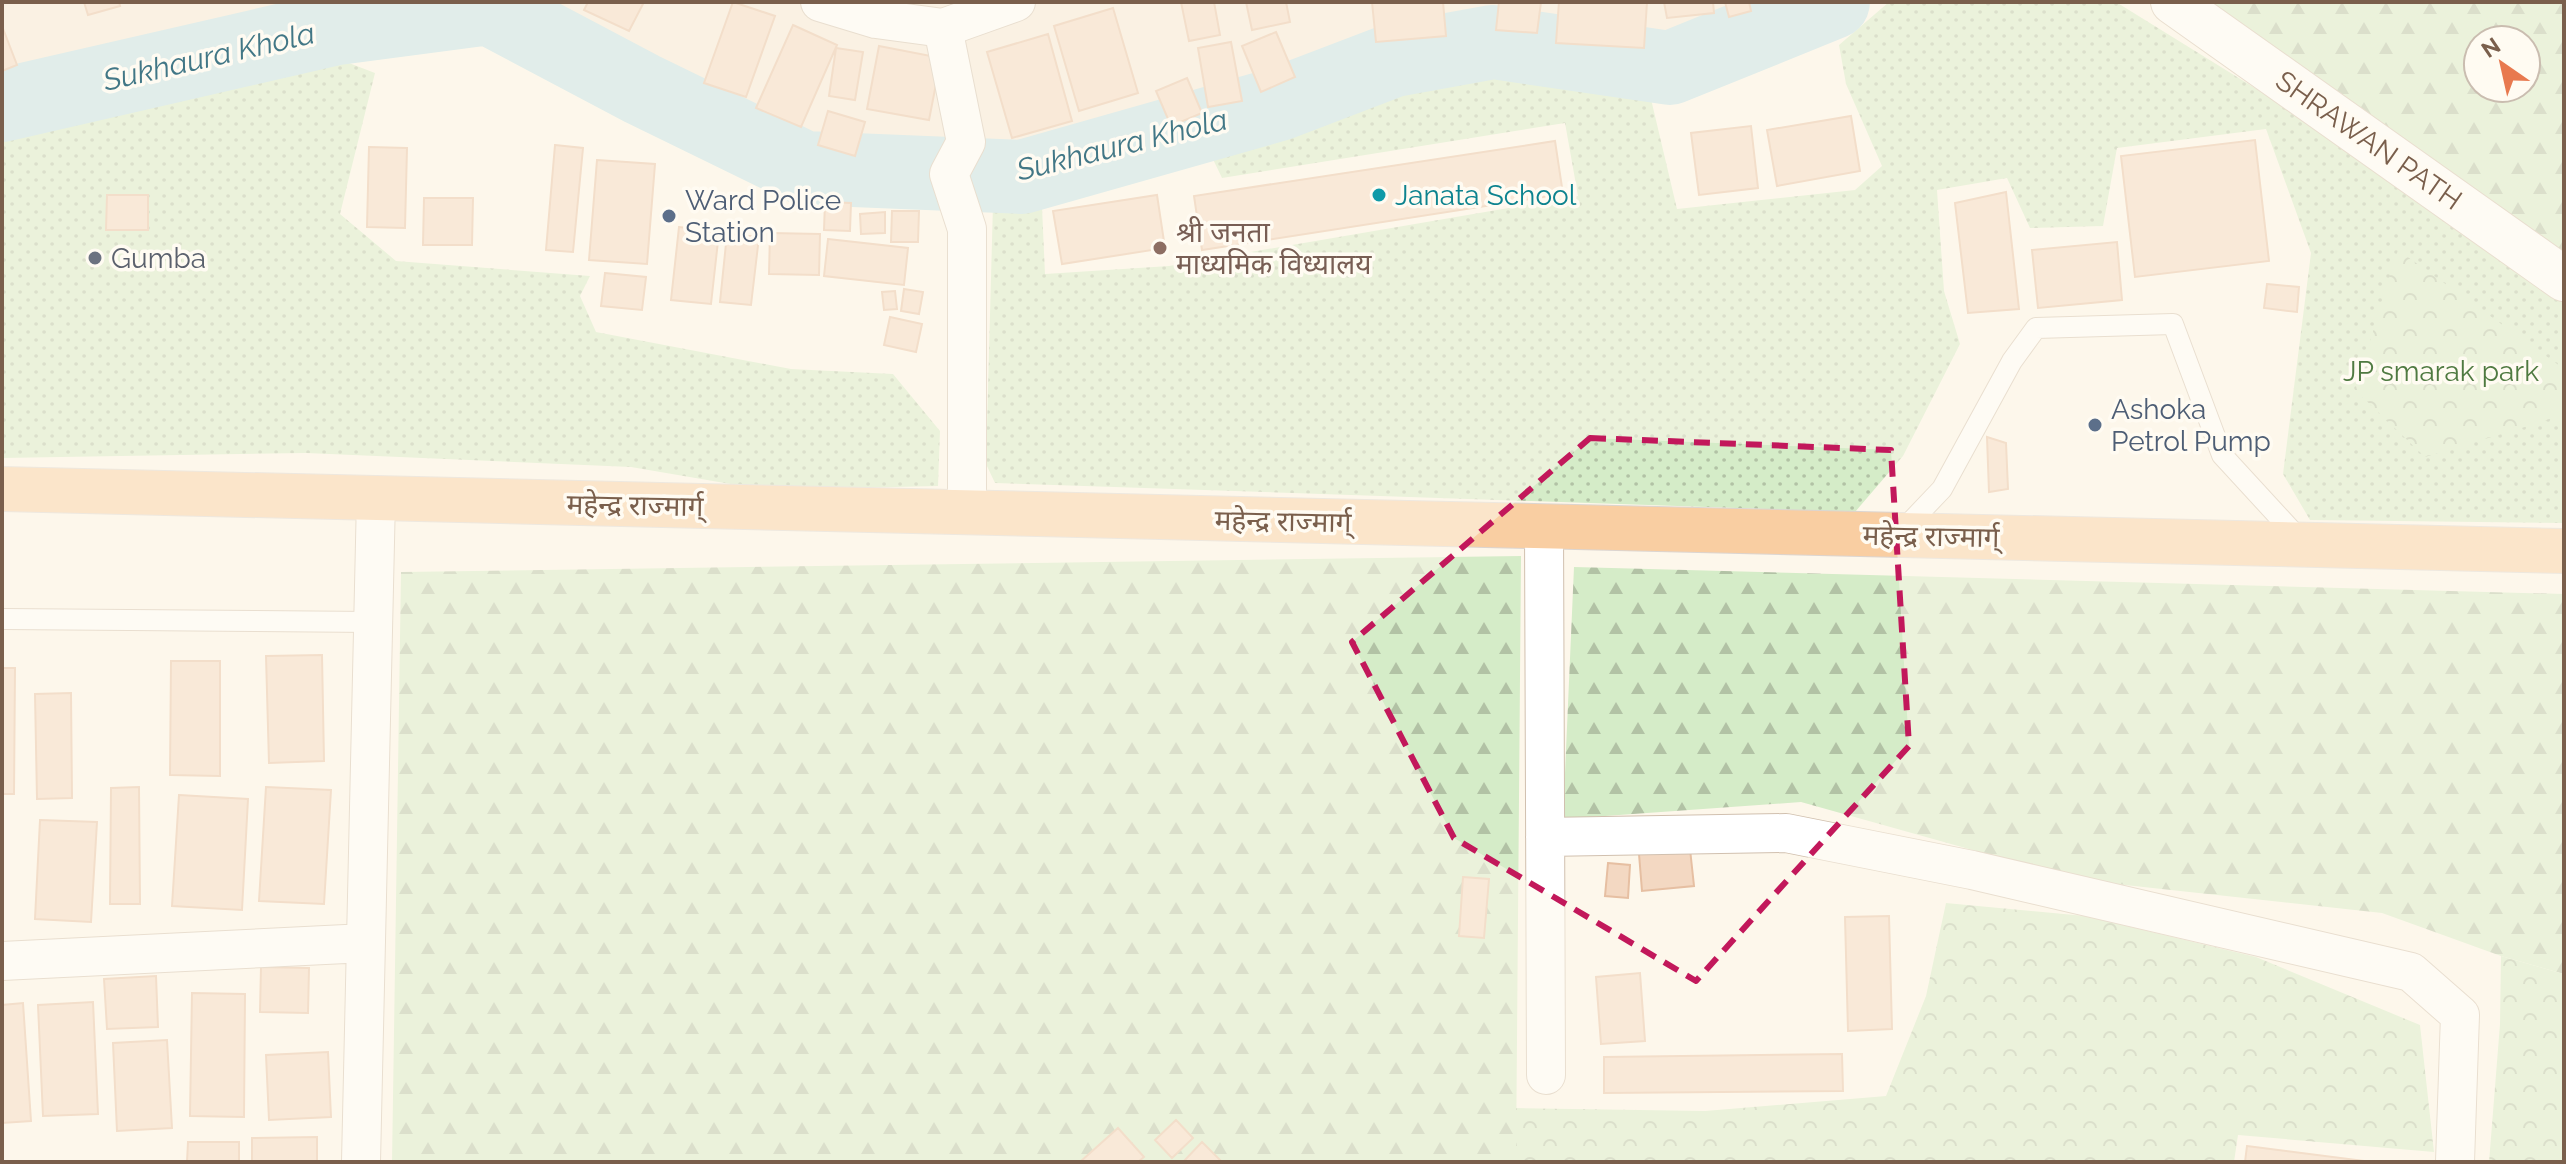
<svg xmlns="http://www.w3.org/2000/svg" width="2566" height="1164" font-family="Raleway,'Noto Sans Devanagari',sans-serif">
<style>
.residential{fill:#f5e9d9}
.grass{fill:url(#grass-dots)}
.forest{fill:url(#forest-firs);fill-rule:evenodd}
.park{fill:url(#park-crowns)}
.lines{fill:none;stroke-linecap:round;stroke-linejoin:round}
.river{stroke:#bee0e8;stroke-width:74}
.building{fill:#f3d8c2;stroke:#e6bfa2;stroke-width:2}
.service-casing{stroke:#d1c0af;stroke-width:22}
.minor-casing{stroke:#d1c0af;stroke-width:40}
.tertiary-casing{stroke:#d1c0af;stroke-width:46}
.trunk-casing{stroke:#dcd5d0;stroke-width:46}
.service{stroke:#fff;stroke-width:20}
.minor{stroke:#fff;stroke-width:38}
.tertiary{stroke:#fff;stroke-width:44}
.trunk{stroke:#f9cea2;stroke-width:44}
.marked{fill:none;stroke:#c2185b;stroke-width:6;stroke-dasharray:16 10;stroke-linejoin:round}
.culture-dot{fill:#0f9aa8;stroke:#fffbf2;stroke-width:3}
.service-dot{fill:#5c6f8a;stroke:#fffbf2;stroke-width:3}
.education-dot{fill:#8d6e63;stroke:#fffbf2;stroke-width:3}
.worship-dot{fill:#6b7280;stroke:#fffbf2;stroke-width:3}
.labels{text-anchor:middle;stroke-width:7;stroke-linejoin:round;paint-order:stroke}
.street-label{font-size:28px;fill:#7a5f4c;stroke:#fffbf2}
.culture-label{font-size:28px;fill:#0d838f;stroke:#fffbf2;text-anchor:start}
.service-label{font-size:28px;fill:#4e5e75;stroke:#fffbf2;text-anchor:start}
.education-label{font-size:28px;fill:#785e54;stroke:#fffbf2;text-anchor:start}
.worship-label{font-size:28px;fill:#5b616d;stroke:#fffbf2;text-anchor:start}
.park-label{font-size:28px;fill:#4f7a41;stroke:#fffbf2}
.water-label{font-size:30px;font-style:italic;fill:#427786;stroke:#fffbf2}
</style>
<defs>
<pattern id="grass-dots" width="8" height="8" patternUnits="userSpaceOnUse" patternTransform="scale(2)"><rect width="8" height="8" fill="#d5ecc8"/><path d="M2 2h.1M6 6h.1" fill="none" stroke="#b2c2a5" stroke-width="1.8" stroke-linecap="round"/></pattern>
<pattern id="forest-firs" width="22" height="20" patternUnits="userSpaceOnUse" patternTransform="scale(2)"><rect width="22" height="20" fill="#d5ecc8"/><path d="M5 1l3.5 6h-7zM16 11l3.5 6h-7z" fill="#b2c2a5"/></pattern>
<pattern id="park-crowns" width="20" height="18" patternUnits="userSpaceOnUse" patternTransform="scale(2)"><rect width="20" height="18" fill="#d5ecc8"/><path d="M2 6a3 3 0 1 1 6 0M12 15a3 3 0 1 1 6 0" fill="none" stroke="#b2c2a5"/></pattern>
</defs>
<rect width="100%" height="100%" fill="#fdf7eb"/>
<path class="residential" d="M 2,2 L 1801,2 L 1670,68 L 1394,60 L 990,175 L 804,168 L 457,12 L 337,28 L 2,101 Z"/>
<path class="grass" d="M 1889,2 L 2116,2 L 2337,139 L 2564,294 L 2564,523 L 2310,520 L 2283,474 L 2311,253 L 2266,129 L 2117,148 L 2103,226 L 2030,228 L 2007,178 L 1937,190 L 1944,291 L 1960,344 L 1903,456 L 1855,512 L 995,483 L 986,464 L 993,203 L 1042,207 L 1045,274 L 1169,266 L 1578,196 L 1565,123 L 1222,178 L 1209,151 L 1371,80 L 1529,67 L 1651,99 L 1677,209 L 1855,190 L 1882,166 L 1846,84 L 1839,45 Z
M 323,53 L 375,73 L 340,214 L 396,261 L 590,276 L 580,296 L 596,332 L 791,369 L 893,374 L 940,431 L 938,486 L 766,490 L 631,467 L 306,453 L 2,458 L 2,128 L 207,77 Z"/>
<path class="forest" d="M 2204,2 L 2564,2 L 2564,252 ZM 2478,40 L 2526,40 L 2526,88 L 2478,88 Z
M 1521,556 L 1516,1162 L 392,1162 L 401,572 Z
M 1574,567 L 2564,594 L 2564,974 L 2501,956 L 2382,913 L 2079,880 L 1801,802 L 1563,819 Z"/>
<path class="park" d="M 2398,250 L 2564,369 L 2564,415 L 2425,457 L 2355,390 Z
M 1946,903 L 2085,916 L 2256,957 L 2420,1025 L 2434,1152 L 2238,1135 L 2234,1162 L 1516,1162 L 1516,1108 L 1705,1111 L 1886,1096 L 1926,996 Z
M 2501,956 L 2564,974 L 2564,1162 L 2489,1162 L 2500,1024 Z"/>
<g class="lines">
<path class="river" d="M 2,105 L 337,28 L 489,8 L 642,89 L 804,168 L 1022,177 L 1279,104 L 1394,60 L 1493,42 L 1670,68 L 1833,2"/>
</g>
<path class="building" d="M 84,2 L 119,2 L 120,6 L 88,15 Z
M 588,2 L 644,2 L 629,31 L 584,10 Z
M 733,2 L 775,16 L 746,97 L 704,83 Z
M 1181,2 L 1214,2 L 1220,35 L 1189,41 Z
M 1246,2 L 1286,2 L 1290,22 L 1252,30 Z
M 1372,2 L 1443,2 L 1446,36 L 1376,42 Z
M 1499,2 L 1541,2 L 1537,33 L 1496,30 Z
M 1559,2 L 1647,2 L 1644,48 L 1556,43 Z
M 1664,2 L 1713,2 L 1714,13 L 1667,18 Z
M 1725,2 L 1749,2 L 1751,11 L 1729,17 Z
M 1113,8 L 1138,93 L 1079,111 L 1054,26 Z
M 793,25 L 837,45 L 801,127 L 756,108 Z
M 2,26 L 17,65 L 2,71 Z
M 1276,32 L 1295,77 L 1261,92 L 1242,46 Z
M 1048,34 L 1072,121 L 1012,138 L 987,52 Z
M 1231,42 L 1242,101 L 1208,107 L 1198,48 Z
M 879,46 L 941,58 L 929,120 L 867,109 Z
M 836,48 L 863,52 L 855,100 L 829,96 Z
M 1187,78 L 1202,113 L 1171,126 L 1156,91 Z
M 828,111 L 865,122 L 855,156 L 818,145 Z
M 1851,116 L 1860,171 L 1777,186 L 1767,130 Z
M 1751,126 L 1758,188 L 1699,195 L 1691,133 Z
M 2255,140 L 2269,261 L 2135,277 L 2121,156 Z
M 1555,141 L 1563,194 L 1202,250 L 1194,196 Z
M 555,145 L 583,148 L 573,252 L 546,250 Z
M 369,147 L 407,148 L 405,228 L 367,227 Z
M 597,160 L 655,164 L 647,264 L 589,260 Z
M 2006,192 L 2019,309 L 1968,313 L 1955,203 Z
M 107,195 L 148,195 L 148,230 L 106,230 Z
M 1157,195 L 1165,248 L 1062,264 L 1053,211 Z
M 424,198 L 473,198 L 472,245 L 423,245 Z
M 825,202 L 851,203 L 850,231 L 824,230 Z
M 892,211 L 919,211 L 918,242 L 891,242 Z
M 885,212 L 885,233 L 861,234 L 860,214 Z
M 679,227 L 719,232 L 711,304 L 671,300 Z
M 770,233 L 820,234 L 819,275 L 769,274 Z
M 727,234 L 759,237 L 751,305 L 720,302 Z
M 828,239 L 908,248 L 904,285 L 824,276 Z
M 2117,242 L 2122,300 L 2038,308 L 2032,250 Z
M 605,273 L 646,277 L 642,310 L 601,306 Z
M 2267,284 L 2299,287 L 2297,312 L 2264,308 Z
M 904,289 L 923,292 L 919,314 L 901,311 Z
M 895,291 L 897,309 L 884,310 L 882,292 Z
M 890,317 L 922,324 L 916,352 L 884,345 Z
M 1987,437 L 2006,443 L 2008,489 L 1989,492 Z
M 322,655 L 324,761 L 269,763 L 266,656 Z
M 171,661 L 220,661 L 220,776 L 170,775 Z
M 2,668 L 15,668 L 14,794 L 2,794 Z
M 71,693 L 72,798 L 37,799 L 35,694 Z
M 139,787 L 140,904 L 110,904 L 111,788 Z
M 266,787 L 331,790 L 324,904 L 259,901 Z
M 179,795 L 248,799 L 242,910 L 172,906 Z
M 40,820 L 97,822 L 91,922 L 35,919 Z
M 1690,849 L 1694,886 L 1642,891 L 1639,854 Z
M 1608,863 L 1630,865 L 1628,898 L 1605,896 Z
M 1463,877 L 1489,879 L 1484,938 L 1459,936 Z
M 1889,916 L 1892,1029 L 1848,1031 L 1845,917 Z
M 261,967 L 309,968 L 308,1013 L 260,1012 Z
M 1640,973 L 1645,1041 L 1601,1044 L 1596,977 Z
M 156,976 L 158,1027 L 107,1029 L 104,979 Z
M 192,993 L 245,994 L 244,1117 L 190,1116 Z
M 93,1002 L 98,1114 L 43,1116 L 38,1005 Z
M 23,1003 L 31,1121 L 2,1123 L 2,1005 Z
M 167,1040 L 172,1128 L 117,1131 L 113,1043 Z
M 328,1052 L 331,1117 L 269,1120 L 266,1055 Z
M 1842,1054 L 1843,1091 L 1604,1093 L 1604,1057 Z
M 1176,1120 L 1193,1138 L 1172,1158 L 1155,1140 Z
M 1118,1128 L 1144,1157 L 1138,1162 L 1080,1162 Z
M 317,1137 L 317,1162 L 252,1162 L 252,1138 Z
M 188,1142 L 239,1142 L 239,1162 L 187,1162 Z
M 1202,1142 L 1222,1162 L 1183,1162 Z
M 2247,1146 L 2364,1161 L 2245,1162 Z"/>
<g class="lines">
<g class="service-casing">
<path id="service" d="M 1902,531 L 1942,489 L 2012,361 L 2036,328 L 2173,324 L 2222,455 L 2302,542
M 2,619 L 373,622"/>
</g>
<g class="minor-casing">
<path id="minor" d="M 820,2 L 876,19 L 943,28 L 1016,2
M 943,28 L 966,142 L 949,174 L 967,229 L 967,513
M 1544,527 L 1546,1075
M 1545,837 L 1786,833 L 1972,870 L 2411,972 L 2460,1015 L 2455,1162
M 2,961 L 366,943
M 361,1162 L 376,498"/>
</g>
<g class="tertiary-casing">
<path id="tertiary" d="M 2173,2 L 2564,279"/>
</g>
<g class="trunk-casing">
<path id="trunk" d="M 2,489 L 2564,551"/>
</g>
<use href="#service" class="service"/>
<use href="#minor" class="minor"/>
<use href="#tertiary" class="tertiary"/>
<use href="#trunk" class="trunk"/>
</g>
<path d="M0 0H2566V1164H0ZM 1590,438 L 1891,450 L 1909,746 L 1696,981 L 1454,838 L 1352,642 Z" fill="#fdf7eb" fill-opacity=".55" fill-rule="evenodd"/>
<path class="marked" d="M 1590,438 L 1891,450 L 1909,746 L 1696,981 L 1454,838 L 1352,642 Z"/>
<circle class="culture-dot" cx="1379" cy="195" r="8"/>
<g class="service-dot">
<circle cx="669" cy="216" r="8"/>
<circle cx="2095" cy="425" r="8"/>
</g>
<circle class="education-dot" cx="1160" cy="248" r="8"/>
<circle class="worship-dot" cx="95" cy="258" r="8"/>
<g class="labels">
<g class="street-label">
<text transform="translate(2369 140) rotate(35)" y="10">SHRAWAN PATH</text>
<text transform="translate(635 505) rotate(1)" y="10">महेन्द्र राज्मार्ग्</text>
<text transform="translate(1283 521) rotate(1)" y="10">महेन्द्र राज्मार्ग्</text>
<text transform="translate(1931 536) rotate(1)" y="10">महेन्द्र राज्मार्ग्</text>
</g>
<g class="culture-label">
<text x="1395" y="205">Janata School</text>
</g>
<g class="service-label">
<text x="685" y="210">Ward Police<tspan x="685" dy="32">Station</tspan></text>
<text x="2111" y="419">Ashoka<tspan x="2111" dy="32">Petrol Pump</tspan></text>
</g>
<g class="education-label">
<text x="1176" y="242">श्री जनता<tspan x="1176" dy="32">माध्यमिक विध्यालय</tspan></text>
</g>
<g class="worship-label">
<text x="111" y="268">Gumba</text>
</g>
<g class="park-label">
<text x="2441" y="381">JP smarak park</text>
</g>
<g class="water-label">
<text transform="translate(209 57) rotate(-13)" y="10">Sukhaura Khola</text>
<text transform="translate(1122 145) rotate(-14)" y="10">Sukhaura Khola</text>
</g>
</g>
<rect width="2566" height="1164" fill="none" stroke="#7a5f4c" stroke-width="8"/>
<g transform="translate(2502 64) rotate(326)"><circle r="38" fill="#fffbf2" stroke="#cabdb0" stroke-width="2"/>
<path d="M0-6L14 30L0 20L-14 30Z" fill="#e8794f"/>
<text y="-12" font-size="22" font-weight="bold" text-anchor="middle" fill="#7a5f4c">N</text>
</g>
</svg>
